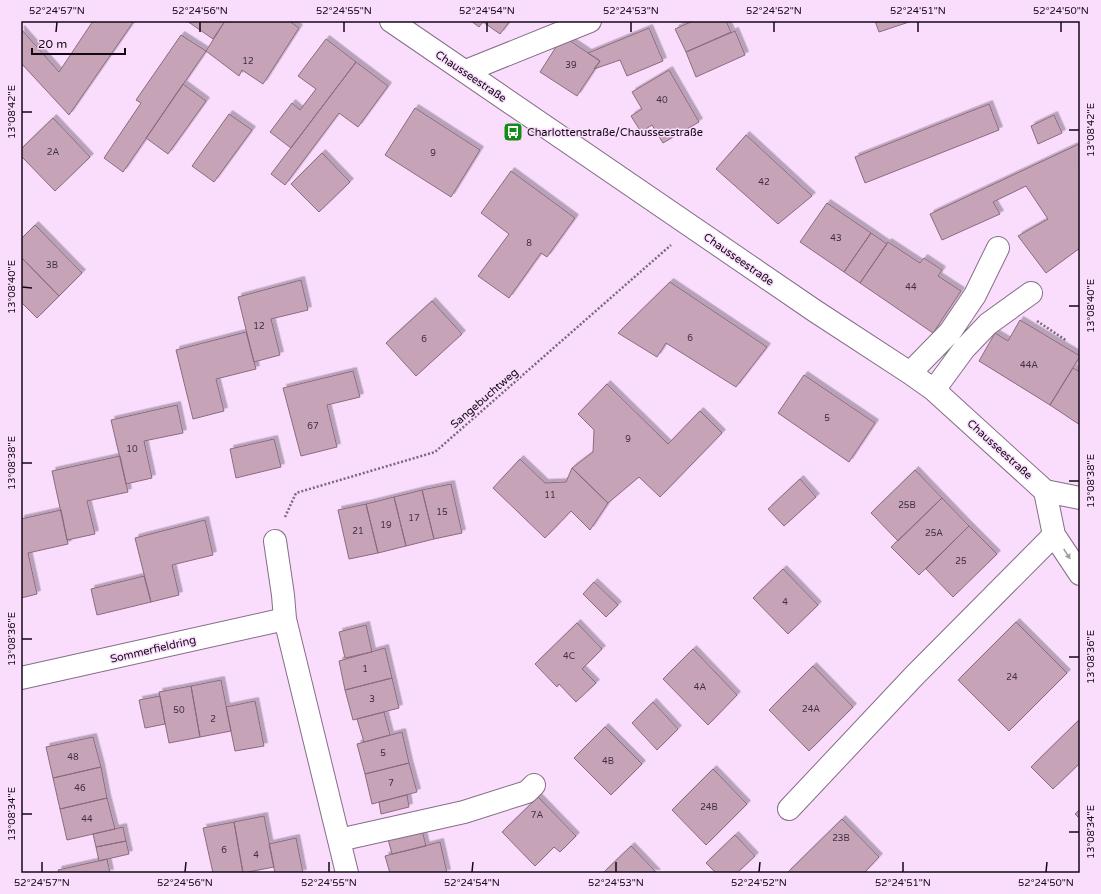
<svg xmlns="http://www.w3.org/2000/svg" width="1101" height="894" font-family="'Varela Round',sans-serif">
<style>
.building{fill:#c7a3b8;stroke:#8c6a7e;filter:url(#shadow)}
.lines{fill:none;stroke-linecap:round;stroke-linejoin:round}
.minor-casing{stroke:#866d88;stroke-width:24}
.path{stroke:#7a687c;stroke-width:2.5;stroke-dasharray:2 2;stroke-linecap:butt}
.minor{stroke:#fff;stroke-width:22}
.oneway{fill:#a09da1}
.ticks{fill:none;stroke:#120913;stroke-width:1.5}
.labels{text-anchor:middle;stroke-width:3;stroke-linejoin:round;paint-order:stroke}
.number-label{font-size:9px;fill:#3f303c}
.street-label{font-size:11px;fill:#120913;stroke:#faddfd}
.poi-label{font-size:11px;fill:#120913;stroke:#faddfd;text-anchor:start}
.neatline{fill:none;stroke:#120913;stroke-width:1.5}
.ticks-label{font-size:10px;text-anchor:middle;fill:#120913}
</style>
<defs>
<filter id="shadow"><feDropShadow dx="3.5" dy="-3.5" stdDeviation="0" flood-color="#0004"/></filter>
</defs>
<rect width="100%" height="100%" fill="#faddfd"/>
<path class="building" d="M 93,21 L 134,21 L 69,115 L 21,63 L 21,29 L 59,72 Z
M 187,21 L 225,21 L 213,39 Z
M 225,21 L 289,21 L 299,28 L 263,84 L 242,70 L 239,76 L 206,51 Z
M 471,21 L 510,21 L 500,34 L 483,22 L 479,27 Z
M 693,21 L 726,21 L 731,32 L 686,52 L 675,29 Z
M 875,21 L 912,21 L 879,32 Z
M 649,28 L 663,61 L 627,76 L 620,60 L 594,69 L 600,61 L 588,53 Z
M 735,31 L 745,55 L 696,77 L 686,52 Z
M 181,35 L 206,51 L 123,172 L 104,158 L 141,103 L 136,100 Z
M 563,36 L 600,61 L 577,96 L 540,72 Z
M 326,39 L 356,62 L 291,148 L 270,132 L 292,103 L 300,110 L 316,89 L 298,76 Z
M 356,62 L 388,86 L 358,127 L 339,113 L 285,185 L 271,174 Z
M 669,70 L 699,122 L 663,143 L 652,125 L 641,132 L 631,116 L 642,109 L 632,92 Z
M 183,84 L 206,101 L 168,154 L 146,138 Z
M 989,104 L 999,130 L 865,183 L 855,157 Z
M 415,108 L 480,150 L 451,197 L 385,155 Z
M 229,114 L 252,130 L 214,182 L 192,166 Z
M 1054,115 L 1062,133 L 1038,144 L 1031,126 Z
M 53,118 L 90,157 L 55,191 L 21,156 L 21,149 Z
M 746,135 L 812,196 L 778,224 L 716,169 Z
M 1079,144 L 1080,248 L 1046,273 L 1018,236 L 1048,219 L 1026,186 L 993,202 L 1000,214 L 942,240 L 930,214 Z
M 322,153 L 350,182 L 319,212 L 291,184 Z
M 511,171 L 575,218 L 547,257 L 541,253 L 509,298 L 478,276 L 509,234 L 481,213 Z
M 827,203 L 871,233 L 844,272 L 800,242 Z
M 35,225 L 82,273 L 59,296 L 21,257 L 21,239 Z
M 871,233 L 887,244 L 860,283 L 844,272 Z
M 888,242 L 920,263 L 924,258 L 942,270 L 938,276 L 961,291 L 933,333 L 860,283 Z
M 21,257 L 59,296 L 37,318 L 21,302 Z
M 301,280 L 308,310 L 271,319 L 280,355 L 254,362 L 238,297 Z
M 670,282 L 767,347 L 736,387 L 666,343 L 657,357 L 618,333 Z
M 432,301 L 462,334 L 416,376 L 386,343 Z
M 1020,320 L 1080,356 L 1050,405 L 979,361 L 995,333 L 1008,341 Z
M 246,332 L 256,369 L 216,379 L 224,411 L 193,419 L 176,350 Z
M 1073,368 L 1080,372 L 1080,425 L 1050,405 Z
M 353,371 L 360,397 L 327,405 L 337,447 L 301,456 L 283,388 Z
M 804,375 L 875,423 L 849,462 L 778,413 Z
M 607,384 L 668,444 L 700,411 L 722,433 L 660,497 L 639,477 L 608,503 L 572,468 L 593,452 L 594,430 L 578,414 Z
M 177,405 L 183,433 L 144,441 L 152,478 L 126,484 L 111,420 Z
M 274,439 L 281,467 L 236,478 L 230,449 Z
M 120,456 L 128,492 L 87,501 L 95,534 L 67,540 L 52,471 Z
M 520,459 L 545,483 L 566,482 L 572,468 L 608,503 L 590,530 L 571,511 L 545,538 L 493,488 Z
M 915,470 L 942,498 L 898,541 L 871,513 Z
M 800,479 L 816,497 L 784,526 L 768,509 Z
M 451,484 L 462,533 L 434,539 L 422,490 Z
M 422,490 L 434,539 L 406,546 L 394,497 Z
M 394,497 L 406,546 L 378,553 L 366,504 Z
M 942,498 L 969,526 L 919,575 L 891,547 Z
M 366,504 L 378,553 L 349,559 L 338,510 Z
M 61,510 L 68,544 L 28,553 L 37,594 L 21,598 L 21,519 Z
M 205,520 L 213,555 L 172,565 L 179,595 L 151,602 L 135,538 Z
M 969,526 L 997,554 L 953,597 L 926,569 Z
M 783,569 L 818,605 L 788,634 L 753,598 Z
M 144,576 L 151,602 L 97,615 L 91,589 Z
M 594,582 L 618,605 L 606,617 L 583,594 Z
M 1016,622 L 1067,673 L 1009,731 L 958,680 Z
M 577,623 L 602,649 L 582,669 L 596,683 L 576,702 L 559,684 L 557,687 L 535,664 Z
M 366,625 L 372,652 L 345,658 L 339,632 Z
M 385,648 L 392,678 L 345,690 L 339,661 Z
M 693,649 L 737,695 L 708,725 L 663,679 Z
M 813,666 L 853,707 L 809,751 L 769,710 Z
M 392,678 L 399,708 L 353,720 L 345,690 Z
M 221,680 L 231,731 L 200,737 L 191,686 Z
M 191,686 L 200,737 L 169,743 L 159,692 Z
M 160,696 L 165,724 L 145,728 L 139,700 Z
M 255,701 L 264,746 L 235,751 L 226,707 Z
M 653,702 L 678,729 L 657,750 L 632,723 Z
M 384,712 L 390,735 L 364,742 L 357,719 Z
M 1080,719 L 1080,763 L 1053,789 L 1031,767 Z
M 605,727 L 642,764 L 611,795 L 574,758 Z
M 402,732 L 409,763 L 365,774 L 357,744 Z
M 93,737 L 101,767 L 53,778 L 46,747 Z
M 409,763 L 417,792 L 372,804 L 365,774 Z
M 101,767 L 107,798 L 60,809 L 53,778 Z
M 713,769 L 747,804 L 706,845 L 672,810 Z
M 407,795 L 409,807 L 381,814 L 379,802 Z
M 538,797 L 576,836 L 560,852 L 554,847 L 535,866 L 502,832 Z
M 107,798 L 115,829 L 67,840 L 60,809 Z
M 1080,809 L 1080,819 L 1075,814 Z
M 264,816 L 274,867 L 243,873 L 234,822 Z
M 842,819 L 879,857 L 864,873 L 787,873 Z
M 234,822 L 243,873 L 213,873 L 203,828 Z
M 123,827 L 126,841 L 96,847 L 93,834 Z
M 422,830 L 426,846 L 392,854 L 388,839 Z
M 735,835 L 755,856 L 737,873 L 716,873 L 706,863 Z
M 296,838 L 303,873 L 275,873 L 269,844 Z
M 126,841 L 129,854 L 99,861 L 96,847 Z
M 440,842 L 447,873 L 390,873 L 385,856 Z
M 631,846 L 657,873 L 603,873 Z
M 107,859 L 110,873 L 59,873 L 58,870 Z"/>
<g class="lines">
<g class="minor-casing">
<path id="minor" d="M 391,21 L 815,311 L 910,373 L 934,390 L 1045,491 L 1080,498
M 466,71 L 590,21
M 910,373 L 950,332 L 975,295 L 998,248
M 934,390 L 964,349 L 988,324 L 1031,293
M 1045,491 L 1054,535 L 1080,574
M 275,541 L 283,595 L 285,619 L 347,873
M 21,678 L 285,619
M 789,809 L 914,676 L 1054,535
M 339,840 L 464,812 L 527,792 L 534,785"/>
</g>
<path class="path" d="M 1037,321 L 1067,341
M 285,517 L 296,493 L 435,452 L 671,245"/>
<use href="#minor" class="minor"/>
</g>
<defs><path id="oneway-solid" d="M-6-.8H1V-3.2L6.5 0L1 3.2V.8H-6Z"/></defs>
<use class="oneway" href="#oneway-solid" transform="translate(1067 554) rotate(57)"/>
<path class="ticks" d="M 56,32 L 57,22M 200,32 L 200,22M 344,32 L 344,22M 487,32 L 487,22M 631,32 L 631,22M 774,32 L 774,22M 918,32 L 918,22M 1061,32 L 1061,22M 22,112 L 32,112M 1069,130 L 1079,130M 22,287 L 32,288M 1069,306 L 1079,306M 22,463 L 32,463M 1069,481 L 1079,481M 22,639 L 32,639M 1069,657 L 1079,657M 22,814 L 32,814M 1069,832 L 1079,832M 42,872 L 42,862M 185,872 L 186,862M 329,872 L 329,862M 472,872 L 473,862M 616,872 L 616,862M 759,872 L 760,862M 903,872 L 903,862M 1046,872 L 1047,862"/>
<defs>
<g id="bus-square" transform="scale(1)"><rect x="-9" y="-9" width="18" height="18" rx="4" fill="#128c17" stroke="#faddfd"/><path d="M-5-6H5V4H4V6H2V4H-2V6H-4V4H-5ZM-3.5-4V0h7V-4ZM-3.5 1.2v1.5H-2V1.2ZM2 1.2v1.5H3.5V1.2Z" fill="#fff"/></g>
</defs>
<g fill-rule="evenodd">
<use href="#bus-square" x="513" y="132"/>
</g>
<g class="labels">
<g class="number-label">
<text x="248" y="64">12</text>
<text x="571" y="68">39</text>
<text x="662" y="103">40</text>
<text x="53" y="155">2A</text>
<text x="433" y="156">9</text>
<text x="764" y="185">42</text>
<text x="836" y="241">43</text>
<text x="529" y="246">8</text>
<text x="52" y="268">3B</text>
<text x="911" y="290">44</text>
<text x="259" y="329">12</text>
<text x="690" y="341">6</text>
<text x="424" y="342">6</text>
<text x="1029" y="368">44A</text>
<text x="827" y="421">5</text>
<text x="313" y="429">67</text>
<text x="628" y="442">9</text>
<text x="132" y="452">10</text>
<text x="550" y="498">11</text>
<text x="907" y="508">25B</text>
<text x="442" y="515">15</text>
<text x="414" y="521">17</text>
<text x="386" y="528">19</text>
<text x="358" y="534">21</text>
<text x="934" y="536">25A</text>
<text x="961" y="564">25</text>
<text x="785" y="605">4</text>
<text x="569" y="659">4C</text>
<text x="365" y="672">1</text>
<text x="1012" y="680">24</text>
<text x="700" y="690">4A</text>
<text x="372" y="702">3</text>
<text x="811" y="712">24A</text>
<text x="179" y="713">50</text>
<text x="213" y="722">2</text>
<text x="383" y="756">5</text>
<text x="73" y="760">48</text>
<text x="608" y="764">4B</text>
<text x="391" y="786">7</text>
<text x="80" y="791">46</text>
<text x="709" y="810">24B</text>
<text x="537" y="818">7A</text>
<text x="87" y="822">44</text>
<text x="841" y="841">23B</text>
<text x="224" y="853">6</text>
<text x="256" y="858">4</text>
</g>
<g class="street-label">
<text transform="translate(471 76) rotate(34)" y="4">Chausseestraße</text>
<text transform="translate(739 259) rotate(35)" y="4">Chausseestraße</text>
<text transform="translate(484 398) rotate(-41)" y="4">Sangebuchtweg</text>
<text transform="translate(1000 449) rotate(42)" y="4">Chausseestraße</text>
<text transform="translate(153 649) rotate(-13)" y="4">Sommerfieldring</text>
</g>
<g class="poi-label">
<text x="527" y="136">Charlottenstraße/Chausseestraße</text>
</g>
</g>
<rect width="1101" height="894" fill="none" stroke="#faddfd" stroke-width="44"/>
<path d="M32 48v6h93v-6" fill="none" stroke="#120913" stroke-width="2"/>
<text x="38" y="48" font-size="12" fill="#120913" stroke="#faddfd" stroke-width="3" paint-order="stroke">20 m</text>
<rect x="22" y="22" width="1057" height="850" class="neatline"/>
<g class="ticks-label">
<text x="57" y="14">52°24'57"N</text>
<text x="200" y="14">52°24'56"N</text>
<text x="344" y="14">52°24'55"N</text>
<text x="487" y="14">52°24'54"N</text>
<text x="631" y="14">52°24'53"N</text>
<text x="774" y="14">52°24'52"N</text>
<text x="918" y="14">52°24'51"N</text>
<text x="1061" y="14">52°24'50"N</text>
<text transform="translate(11 112) rotate(-90)" y="4">13°08'42"E</text>
<text transform="translate(1090 130) rotate(-90)" y="4">13°08'42"E</text>
<text transform="translate(11 287) rotate(-90)" y="4">13°08'40"E</text>
<text transform="translate(1090 306) rotate(-90)" y="4">13°08'40"E</text>
<text transform="translate(11 463) rotate(-90)" y="4">13°08'38"E</text>
<text transform="translate(1090 481) rotate(-90)" y="4">13°08'38"E</text>
<text transform="translate(11 639) rotate(-90)" y="4">13°08'36"E</text>
<text transform="translate(1090 657) rotate(-90)" y="4">13°08'36"E</text>
<text transform="translate(11 814) rotate(-90)" y="4">13°08'34"E</text>
<text transform="translate(1090 832) rotate(-90)" y="4">13°08'34"E</text>
<text x="42" y="886">52°24'57"N</text>
<text x="185" y="886">52°24'56"N</text>
<text x="329" y="886">52°24'55"N</text>
<text x="472" y="886">52°24'54"N</text>
<text x="616" y="886">52°24'53"N</text>
<text x="759" y="886">52°24'52"N</text>
<text x="903" y="886">52°24'51"N</text>
<text x="1046" y="886">52°24'50"N</text>
</g>
</svg>
